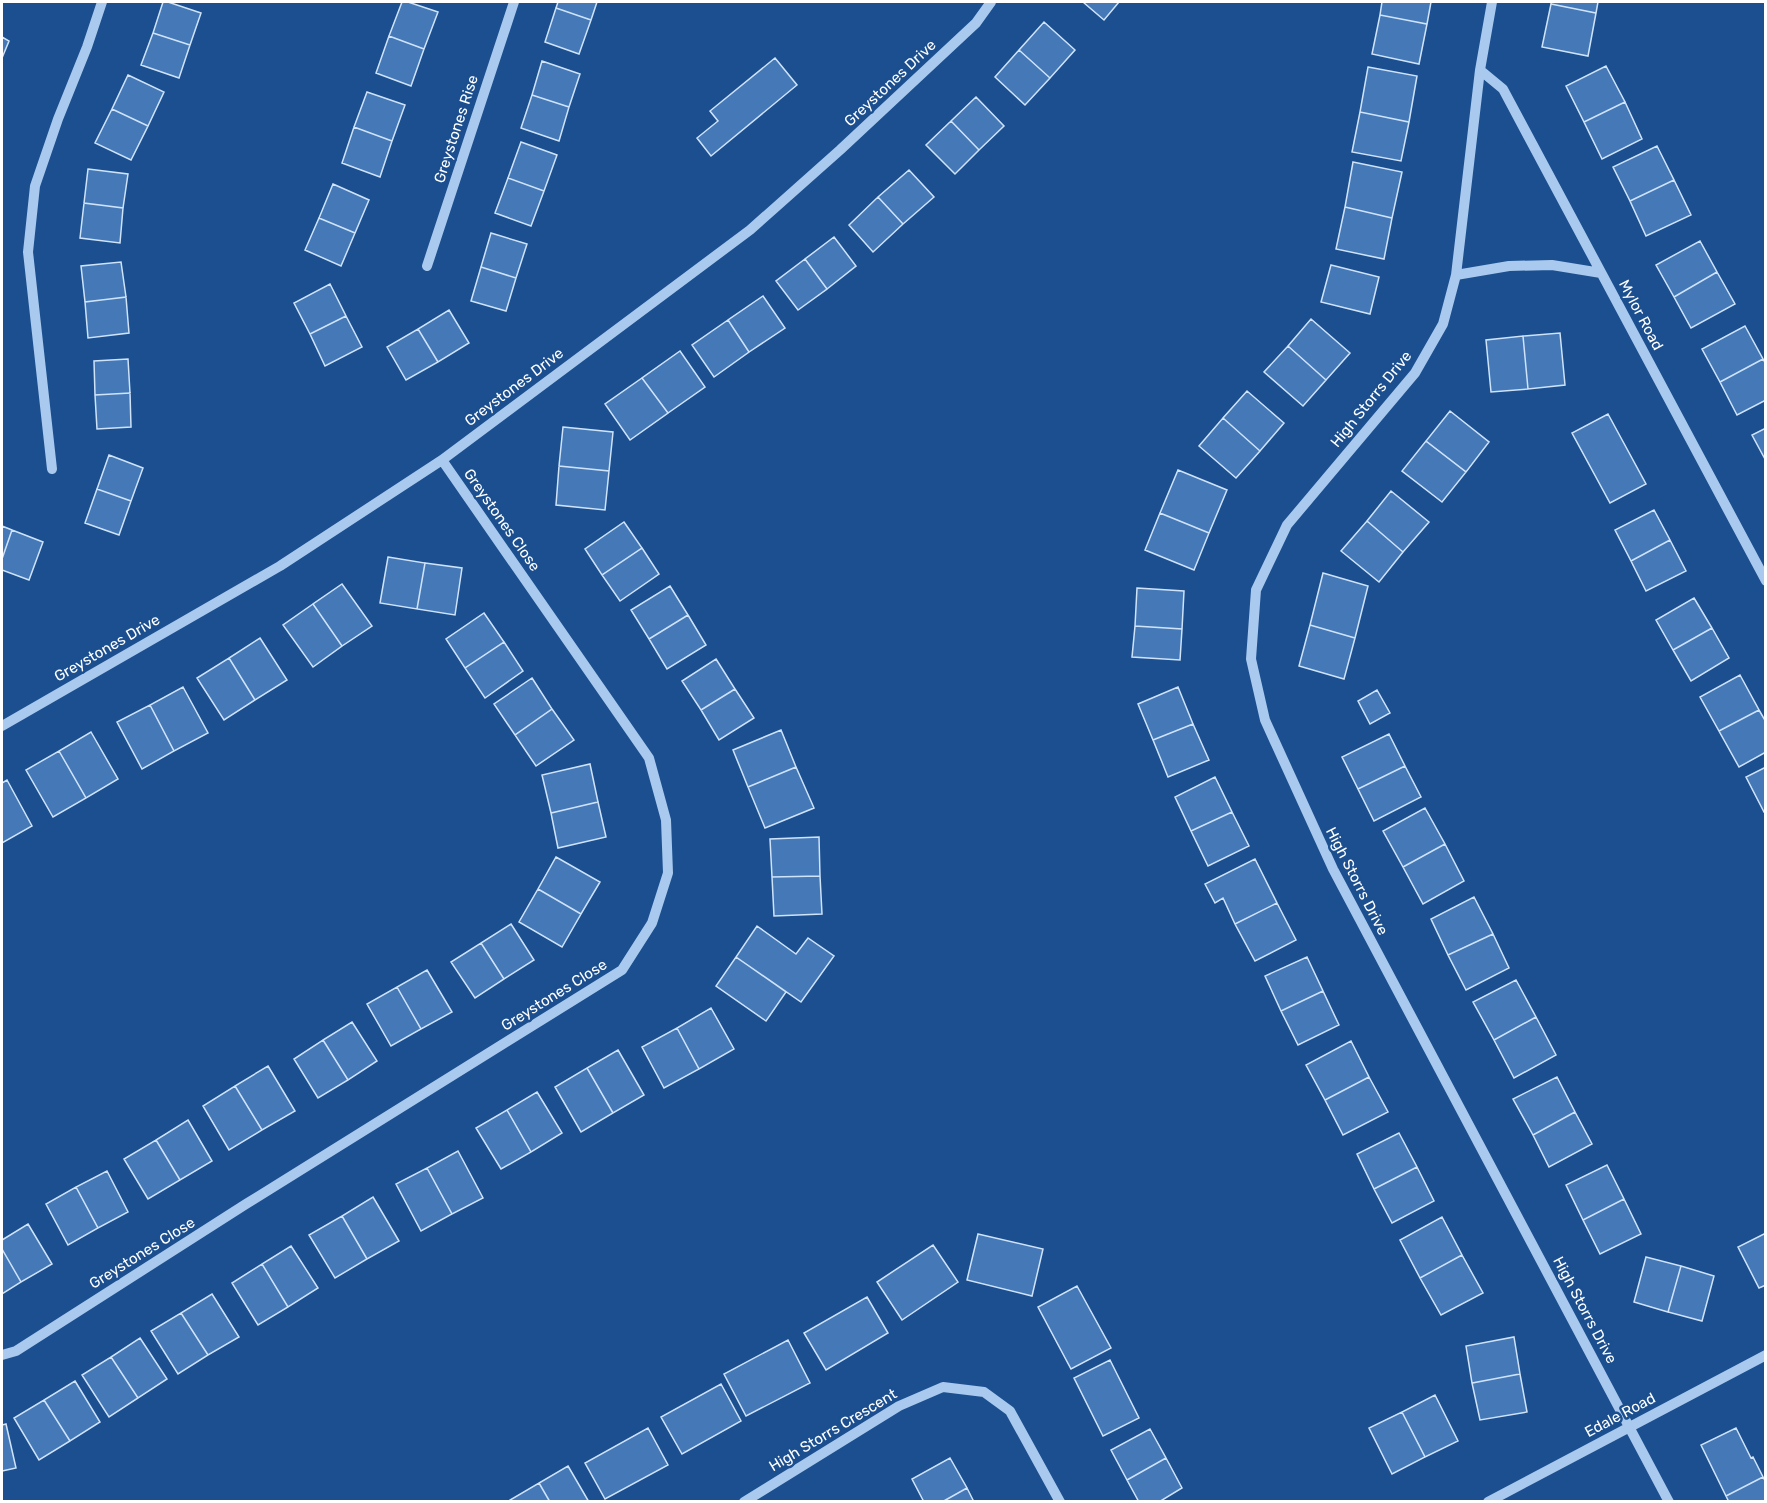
<svg xmlns="http://www.w3.org/2000/svg" width="1767" height="1503" font-family="Rubik,sans-serif">
<style>
.building{fill:#4478b7;stroke:#cfe3fa;stroke-width:1.5}
.lines{fill:none;stroke-linecap:round;stroke-linejoin:round}
.minor{stroke:#a9c9ee;stroke-width:10}
.labels{text-anchor:middle;stroke-width:5;stroke-linejoin:round;paint-order:stroke}
.street-label{font-size:15px;fill:#fff;stroke:#1b4f8f}
</style>
<rect width="100%" height="100%" fill="#1b4f8f"/>
<path class="building" d="M 163,2 L 168,2 L 201,13 L 190,45 L 153,33 Z
M 402,2 L 408,2 L 438,12 L 424,49 L 389,36 Z
M 558,2 L 597,2 L 591,20 L 556,8 Z
M 1083,2 L 1119,2 L 1104,20 Z
M 1382,2 L 1431,2 L 1427,24 L 1380,15 Z
M 1551,2 L 1598,2 L 1596,13 L 1551,4 Z
M 1551,4 L 1596,13 L 1588,56 L 1542,47 Z
M 556,8 L 591,20 L 579,54 L 545,42 Z
M 1380,15 L 1427,24 L 1419,64 L 1372,54 Z
M 1044,22 L 1075,50 L 1050,78 L 1019,50 Z
M 153,33 L 190,45 L 179,78 L 141,65 Z
M 389,36 L 424,49 L 411,86 L 376,73 Z
M 2,37 L 9,41 L 2,58 Z
M 1019,50 L 1050,78 L 1025,105 L 995,77 Z
M 775,58 L 797,85 L 711,156 L 697,138 L 718,121 L 710,111 Z
M 542,61 L 580,74 L 569,107 L 532,95 Z
M 1606,66 L 1625,102 L 1584,122 L 1566,86 Z
M 1368,67 L 1417,76 L 1409,122 L 1360,112 Z
M 128,75 L 164,92 L 148,126 L 112,109 Z
M 367,92 L 405,105 L 392,141 L 354,127 Z
M 532,95 L 569,107 L 559,141 L 521,128 Z
M 976,97 L 1004,126 L 979,150 L 951,121 Z
M 1625,102 L 1642,139 L 1602,159 L 1584,122 Z
M 112,109 L 148,126 L 131,160 L 95,143 Z
M 1360,112 L 1409,122 L 1401,161 L 1352,152 Z
M 951,121 L 979,150 L 955,174 L 926,145 Z
M 354,127 L 392,141 L 380,177 L 342,163 Z
M 521,142 L 557,155 L 544,191 L 508,178 Z
M 1657,146 L 1674,180 L 1630,201 L 1613,167 Z
M 1353,162 L 1402,172 L 1392,218 L 1345,207 Z
M 88,169 L 128,174 L 123,208 L 84,203 Z
M 909,170 L 934,197 L 903,224 L 878,197 Z
M 508,178 L 544,191 L 531,226 L 495,213 Z
M 1674,180 L 1691,215 L 1646,236 L 1630,201 Z
M 333,184 L 369,200 L 355,233 L 319,218 Z
M 878,197 L 903,224 L 873,252 L 849,225 Z
M 84,203 L 123,208 L 120,243 L 80,238 Z
M 1345,207 L 1392,218 L 1384,259 L 1336,249 Z
M 319,218 L 355,233 L 341,266 L 305,250 Z
M 491,233 L 527,244 L 516,278 L 481,267 Z
M 834,237 L 856,266 L 827,289 L 805,259 Z
M 1700,241 L 1717,272 L 1674,297 L 1656,265 Z
M 805,259 L 827,289 L 798,310 L 776,281 Z
M 121,262 L 126,297 L 85,302 L 81,266 Z
M 1331,265 L 1379,277 L 1370,314 L 1321,302 Z
M 481,267 L 516,278 L 506,311 L 471,301 Z
M 1717,272 L 1735,304 L 1691,328 L 1674,297 Z
M 330,284 L 346,316 L 310,334 L 294,303 Z
M 763,296 L 785,328 L 749,352 L 728,320 Z
M 126,297 L 129,333 L 88,338 L 85,302 Z
M 449,310 L 469,343 L 438,362 L 418,329 Z
M 346,316 L 362,347 L 325,366 L 310,334 Z
M 1311,319 L 1350,353 L 1326,380 L 1288,346 Z
M 728,320 L 749,352 L 714,377 L 692,345 Z
M 1745,326 L 1763,359 L 1720,382 L 1702,349 Z
M 418,329 L 438,362 L 406,380 L 387,347 Z
M 1560,333 L 1565,385 L 1528,389 L 1523,336 Z
M 1523,336 L 1528,389 L 1491,392 L 1486,340 Z
M 1288,346 L 1326,380 L 1303,406 L 1264,372 Z
M 680,351 L 705,387 L 668,413 L 642,378 Z
M 128,359 L 130,393 L 95,395 L 94,361 Z
M 1763,359 L 1766,364 L 1766,400 L 1737,415 L 1720,382 Z
M 642,378 L 668,413 L 630,440 L 605,404 Z
M 1247,391 L 1284,423 L 1260,451 L 1223,418 Z
M 130,393 L 131,427 L 97,429 L 95,395 Z
M 1450,411 L 1489,442 L 1466,472 L 1426,441 Z
M 1608,414 L 1646,484 L 1610,503 L 1572,433 Z
M 1223,418 L 1260,451 L 1236,478 L 1199,446 Z
M 563,427 L 613,432 L 609,471 L 559,466 Z
M 1766,428 L 1766,461 L 1752,435 Z
M 1426,441 L 1466,472 L 1442,502 L 1402,471 Z
M 109,455 L 143,468 L 131,501 L 97,489 Z
M 559,466 L 609,471 L 605,510 L 556,505 Z
M 1178,470 L 1227,490 L 1209,533 L 1160,513 Z
M 97,489 L 131,501 L 119,535 L 85,523 Z
M 1391,491 L 1429,522 L 1403,552 L 1367,521 Z
M 1654,510 L 1670,540 L 1631,561 L 1615,530 Z
M 1160,513 L 1209,533 L 1194,570 L 1145,550 Z
M 1367,521 L 1403,552 L 1379,582 L 1341,551 Z
M 624,522 L 642,548 L 602,575 L 585,549 Z
M 2,526 L 12,530 L 2,559 Z
M 12,530 L 43,542 L 29,580 L 2,570 L 2,559 Z
M 1670,540 L 1686,571 L 1646,591 L 1631,561 Z
M 642,548 L 659,574 L 620,601 L 602,575 Z
M 388,557 L 425,563 L 417,609 L 380,603 Z
M 425,563 L 462,568 L 455,615 L 417,609 Z
M 1323,573 L 1368,586 L 1355,638 L 1310,625 Z
M 342,584 L 372,626 L 342,646 L 313,604 Z
M 670,586 L 688,615 L 649,639 L 631,610 Z
M 1137,588 L 1184,591 L 1182,629 L 1135,626 Z
M 1694,598 L 1712,628 L 1673,650 L 1656,620 Z
M 313,604 L 342,646 L 313,667 L 283,625 Z
M 484,613 L 504,642 L 465,668 L 446,639 Z
M 688,615 L 706,645 L 667,669 L 649,639 Z
M 1310,625 L 1355,638 L 1344,679 L 1299,666 Z
M 1135,626 L 1182,629 L 1180,660 L 1132,657 Z
M 1712,628 L 1729,658 L 1691,681 L 1673,650 Z
M 260,638 L 287,680 L 255,700 L 229,658 Z
M 504,642 L 523,671 L 485,698 L 465,668 Z
M 229,658 L 255,700 L 224,720 L 197,678 Z
M 716,659 L 735,689 L 701,710 L 682,681 Z
M 1740,675 L 1759,710 L 1719,731 L 1700,697 Z
M 532,678 L 552,709 L 515,735 L 494,704 Z
M 183,687 L 208,733 L 174,751 L 150,705 Z
M 1178,687 L 1193,724 L 1153,740 L 1138,704 Z
M 735,689 L 754,718 L 719,740 L 701,710 Z
M 1377,690 L 1390,713 L 1370,724 L 1358,701 Z
M 150,705 L 174,751 L 142,769 L 117,722 Z
M 552,709 L 574,740 L 536,766 L 515,735 Z
M 1759,710 L 1766,722 L 1766,752 L 1739,767 L 1719,731 Z
M 1193,724 L 1209,760 L 1168,777 L 1153,740 Z
M 781,730 L 796,767 L 748,787 L 733,750 Z
M 91,732 L 118,779 L 86,798 L 59,751 Z
M 1389,734 L 1405,766 L 1358,789 L 1342,757 Z
M 59,751 L 86,798 L 53,817 L 26,770 Z
M 590,764 L 598,802 L 551,813 L 542,775 Z
M 1405,766 L 1421,797 L 1374,821 L 1358,789 Z
M 796,767 L 814,808 L 765,828 L 748,787 Z
M 1766,767 L 1766,811 L 1764,812 L 1746,777 Z
M 1215,777 L 1232,812 L 1191,831 L 1175,797 Z
M 7,780 L 32,826 L 2,843 L 2,783 Z
M 598,802 L 606,837 L 558,848 L 551,813 Z
M 1425,808 L 1445,844 L 1403,867 L 1383,831 Z
M 1232,812 L 1249,846 L 1208,866 L 1191,831 Z
M 819,837 L 820,876 L 772,877 L 770,839 Z
M 1445,844 L 1464,881 L 1423,904 L 1403,867 Z
M 556,857 L 600,882 L 581,914 L 538,889 Z
M 1255,859 L 1277,903 L 1235,924 L 1223,898 L 1215,903 L 1205,884 Z
M 820,876 L 822,914 L 774,916 L 772,877 Z
M 538,889 L 581,914 L 562,947 L 519,922 Z
M 1474,897 L 1493,934 L 1448,955 L 1431,919 Z
M 1277,903 L 1296,940 L 1255,961 L 1235,924 Z
M 511,924 L 534,960 L 504,979 L 481,943 Z
M 757,926 L 796,954 L 808,938 L 834,956 L 801,1002 L 736,957 Z
M 1493,934 L 1509,968 L 1466,990 L 1448,955 Z
M 481,943 L 504,979 L 475,998 L 451,962 Z
M 736,957 L 786,992 L 766,1021 L 716,986 Z
M 1307,957 L 1323,991 L 1281,1011 L 1265,976 Z
M 427,970 L 452,1012 L 421,1029 L 397,987 Z
M 1516,980 L 1536,1017 L 1494,1040 L 1473,1002 Z
M 397,987 L 421,1029 L 391,1046 L 367,1004 Z
M 1323,991 L 1339,1025 L 1298,1045 L 1281,1011 Z
M 711,1008 L 734,1049 L 699,1069 L 677,1028 Z
M 1536,1017 L 1556,1055 L 1514,1078 L 1494,1040 Z
M 352,1022 L 377,1061 L 348,1080 L 323,1040 Z
M 677,1028 L 699,1069 L 664,1088 L 642,1047 Z
M 323,1040 L 348,1080 L 318,1098 L 294,1059 Z
M 1351,1041 L 1369,1077 L 1325,1100 L 1306,1065 Z
M 618,1050 L 644,1095 L 613,1113 L 587,1068 Z
M 268,1066 L 295,1111 L 262,1130 L 235,1086 Z
M 587,1068 L 613,1113 L 581,1132 L 555,1087 Z
M 1369,1077 L 1388,1112 L 1343,1135 L 1325,1100 Z
M 1557,1077 L 1575,1112 L 1533,1135 L 1513,1099 Z
M 235,1086 L 262,1130 L 229,1150 L 203,1106 Z
M 537,1092 L 562,1133 L 531,1152 L 507,1110 Z
M 507,1110 L 531,1152 L 501,1169 L 476,1128 Z
M 1575,1112 L 1592,1144 L 1549,1167 L 1533,1135 Z
M 188,1120 L 212,1161 L 180,1180 L 156,1140 Z
M 1399,1133 L 1417,1167 L 1374,1189 L 1357,1154 Z
M 156,1140 L 180,1180 L 148,1199 L 124,1159 Z
M 458,1151 L 483,1198 L 452,1214 L 427,1168 Z
M 1607,1165 L 1624,1199 L 1583,1220 L 1566,1185 Z
M 1417,1167 L 1434,1201 L 1392,1223 L 1374,1189 Z
M 427,1168 L 452,1214 L 421,1231 L 396,1184 Z
M 107,1171 L 128,1212 L 98,1228 L 76,1187 Z
M 76,1187 L 98,1228 L 68,1245 L 46,1204 Z
M 373,1197 L 399,1241 L 367,1259 L 342,1216 Z
M 1624,1199 L 1641,1234 L 1600,1254 L 1583,1220 Z
M 342,1216 L 367,1259 L 335,1278 L 309,1235 Z
M 1442,1217 L 1462,1255 L 1420,1278 L 1400,1240 Z
M 28,1224 L 52,1264 L 21,1282 L 2,1249 L 2,1240 Z
M 1766,1233 L 1766,1285 L 1759,1288 L 1738,1247 Z
M 978,1234 L 1043,1249 L 1032,1296 L 967,1280 Z
M 933,1245 L 958,1282 L 902,1320 L 877,1282 Z
M 291,1246 L 318,1288 L 288,1307 L 262,1264 Z
M 2,1249 L 21,1282 L 2,1294 Z
M 1462,1255 L 1483,1293 L 1441,1315 L 1420,1278 Z
M 1646,1257 L 1681,1266 L 1668,1312 L 1634,1302 Z
M 262,1264 L 288,1307 L 258,1325 L 232,1283 Z
M 1681,1266 L 1714,1276 L 1702,1321 L 1668,1312 Z
M 1077,1286 L 1111,1348 L 1071,1369 L 1038,1307 Z
M 212,1294 L 239,1337 L 208,1355 L 181,1313 Z
M 867,1297 L 888,1333 L 826,1370 L 804,1333 Z
M 181,1313 L 208,1355 L 178,1374 L 151,1331 Z
M 1514,1337 L 1520,1374 L 1472,1383 L 1466,1346 Z
M 140,1338 L 167,1379 L 138,1398 L 111,1357 Z
M 788,1340 L 810,1383 L 746,1416 L 724,1374 Z
M 111,1357 L 138,1398 L 109,1417 L 82,1375 Z
M 1110,1360 L 1139,1418 L 1103,1436 L 1074,1378 Z
M 1520,1374 L 1527,1412 L 1480,1420 L 1472,1383 Z
M 75,1381 L 100,1422 L 70,1441 L 44,1400 Z
M 721,1384 L 741,1421 L 682,1454 L 661,1417 Z
M 1435,1395 L 1458,1441 L 1425,1457 L 1402,1412 Z
M 44,1400 L 70,1441 L 39,1460 L 14,1418 Z
M 1402,1412 L 1425,1457 L 1392,1474 L 1369,1428 Z
M 6,1424 L 16,1468 L 2,1471 L 2,1425 Z
M 648,1428 L 668,1465 L 605,1499 L 585,1463 Z
M 1736,1428 L 1751,1458 L 1753,1457 L 1763,1477 L 1726,1496 L 1701,1445 Z
M 1150,1429 L 1166,1458 L 1127,1480 L 1111,1450 Z
M 950,1458 L 967,1488 L 942,1502 L 924,1502 L 912,1479 Z
M 1166,1458 L 1182,1488 L 1159,1502 L 1139,1502 L 1127,1480 Z
M 568,1466 L 589,1502 L 550,1502 L 539,1483 Z
M 1763,1477 L 1766,1482 L 1766,1502 L 1729,1502 L 1726,1496 Z
M 539,1483 L 550,1502 L 511,1502 L 510,1500 Z
M 967,1488 L 974,1502 L 942,1502 Z"/>
<g class="lines">
<path class="minor" d="M 1492,2 L 1480,70 L 1456,275 L 1443,324 L 1415,373 L 1287,525 L 1256,590 L 1251,659 L 1265,720 L 1333,869 L 1669,1502
M 1480,70 L 1503,89 L 1766,581
M 427,266 L 514,2
M 1456,275 L 1509,266 L 1552,265 L 1601,273
M 52,469 L 28,252 L 35,186 L 58,119 L 87,47 L 102,2
M 2,726 L 280,566 L 442,460 L 750,230 L 840,150 L 976,23 L 991,2
M 2,1355 L 16,1351 L 246,1204 L 622,970 L 652,923 L 668,873 L 666,820 L 649,758 L 442,460
M 744,1502 L 899,1406 L 943,1387 L 984,1392 L 1010,1411 L 1060,1502
M 1488,1502 L 1766,1355"/>
</g>
<g class="labels">
<g class="street-label">
<text transform="translate(890 83) rotate(-43)" y="5">Greystones Drive</text>
<text transform="translate(456 129) rotate(-72)" y="5">Greystones Rise</text>
<text transform="translate(1641 315) rotate(62)" y="5">Mylor Road</text>
<text transform="translate(514 387) rotate(-37)" y="5">Greystones Drive</text>
<text transform="translate(1371 399) rotate(-51)" y="5">High Storrs Drive</text>
<text transform="translate(502 520) rotate(55)" y="5">Greystones Close</text>
<text transform="translate(107 648) rotate(-30)" y="5">Greystones Drive</text>
<text transform="translate(1357 881) rotate(63)" y="5">High Storrs Drive</text>
<text transform="translate(554 995) rotate(-32)" y="5">Greystones Close</text>
<text transform="translate(142 1253) rotate(-32)" y="5">Greystones Close</text>
<text transform="translate(1585 1310) rotate(62)" y="5">High Storrs Drive</text>
<text transform="translate(1620 1415) rotate(-28)" y="5">Edale Road</text>
<text transform="translate(833 1430) rotate(-31)" y="5">High Storrs Crescent</text>
</g>
</g>
<rect width="1767" height="1503" fill="none" stroke="#ffffff" stroke-width="6"/>
</svg>
